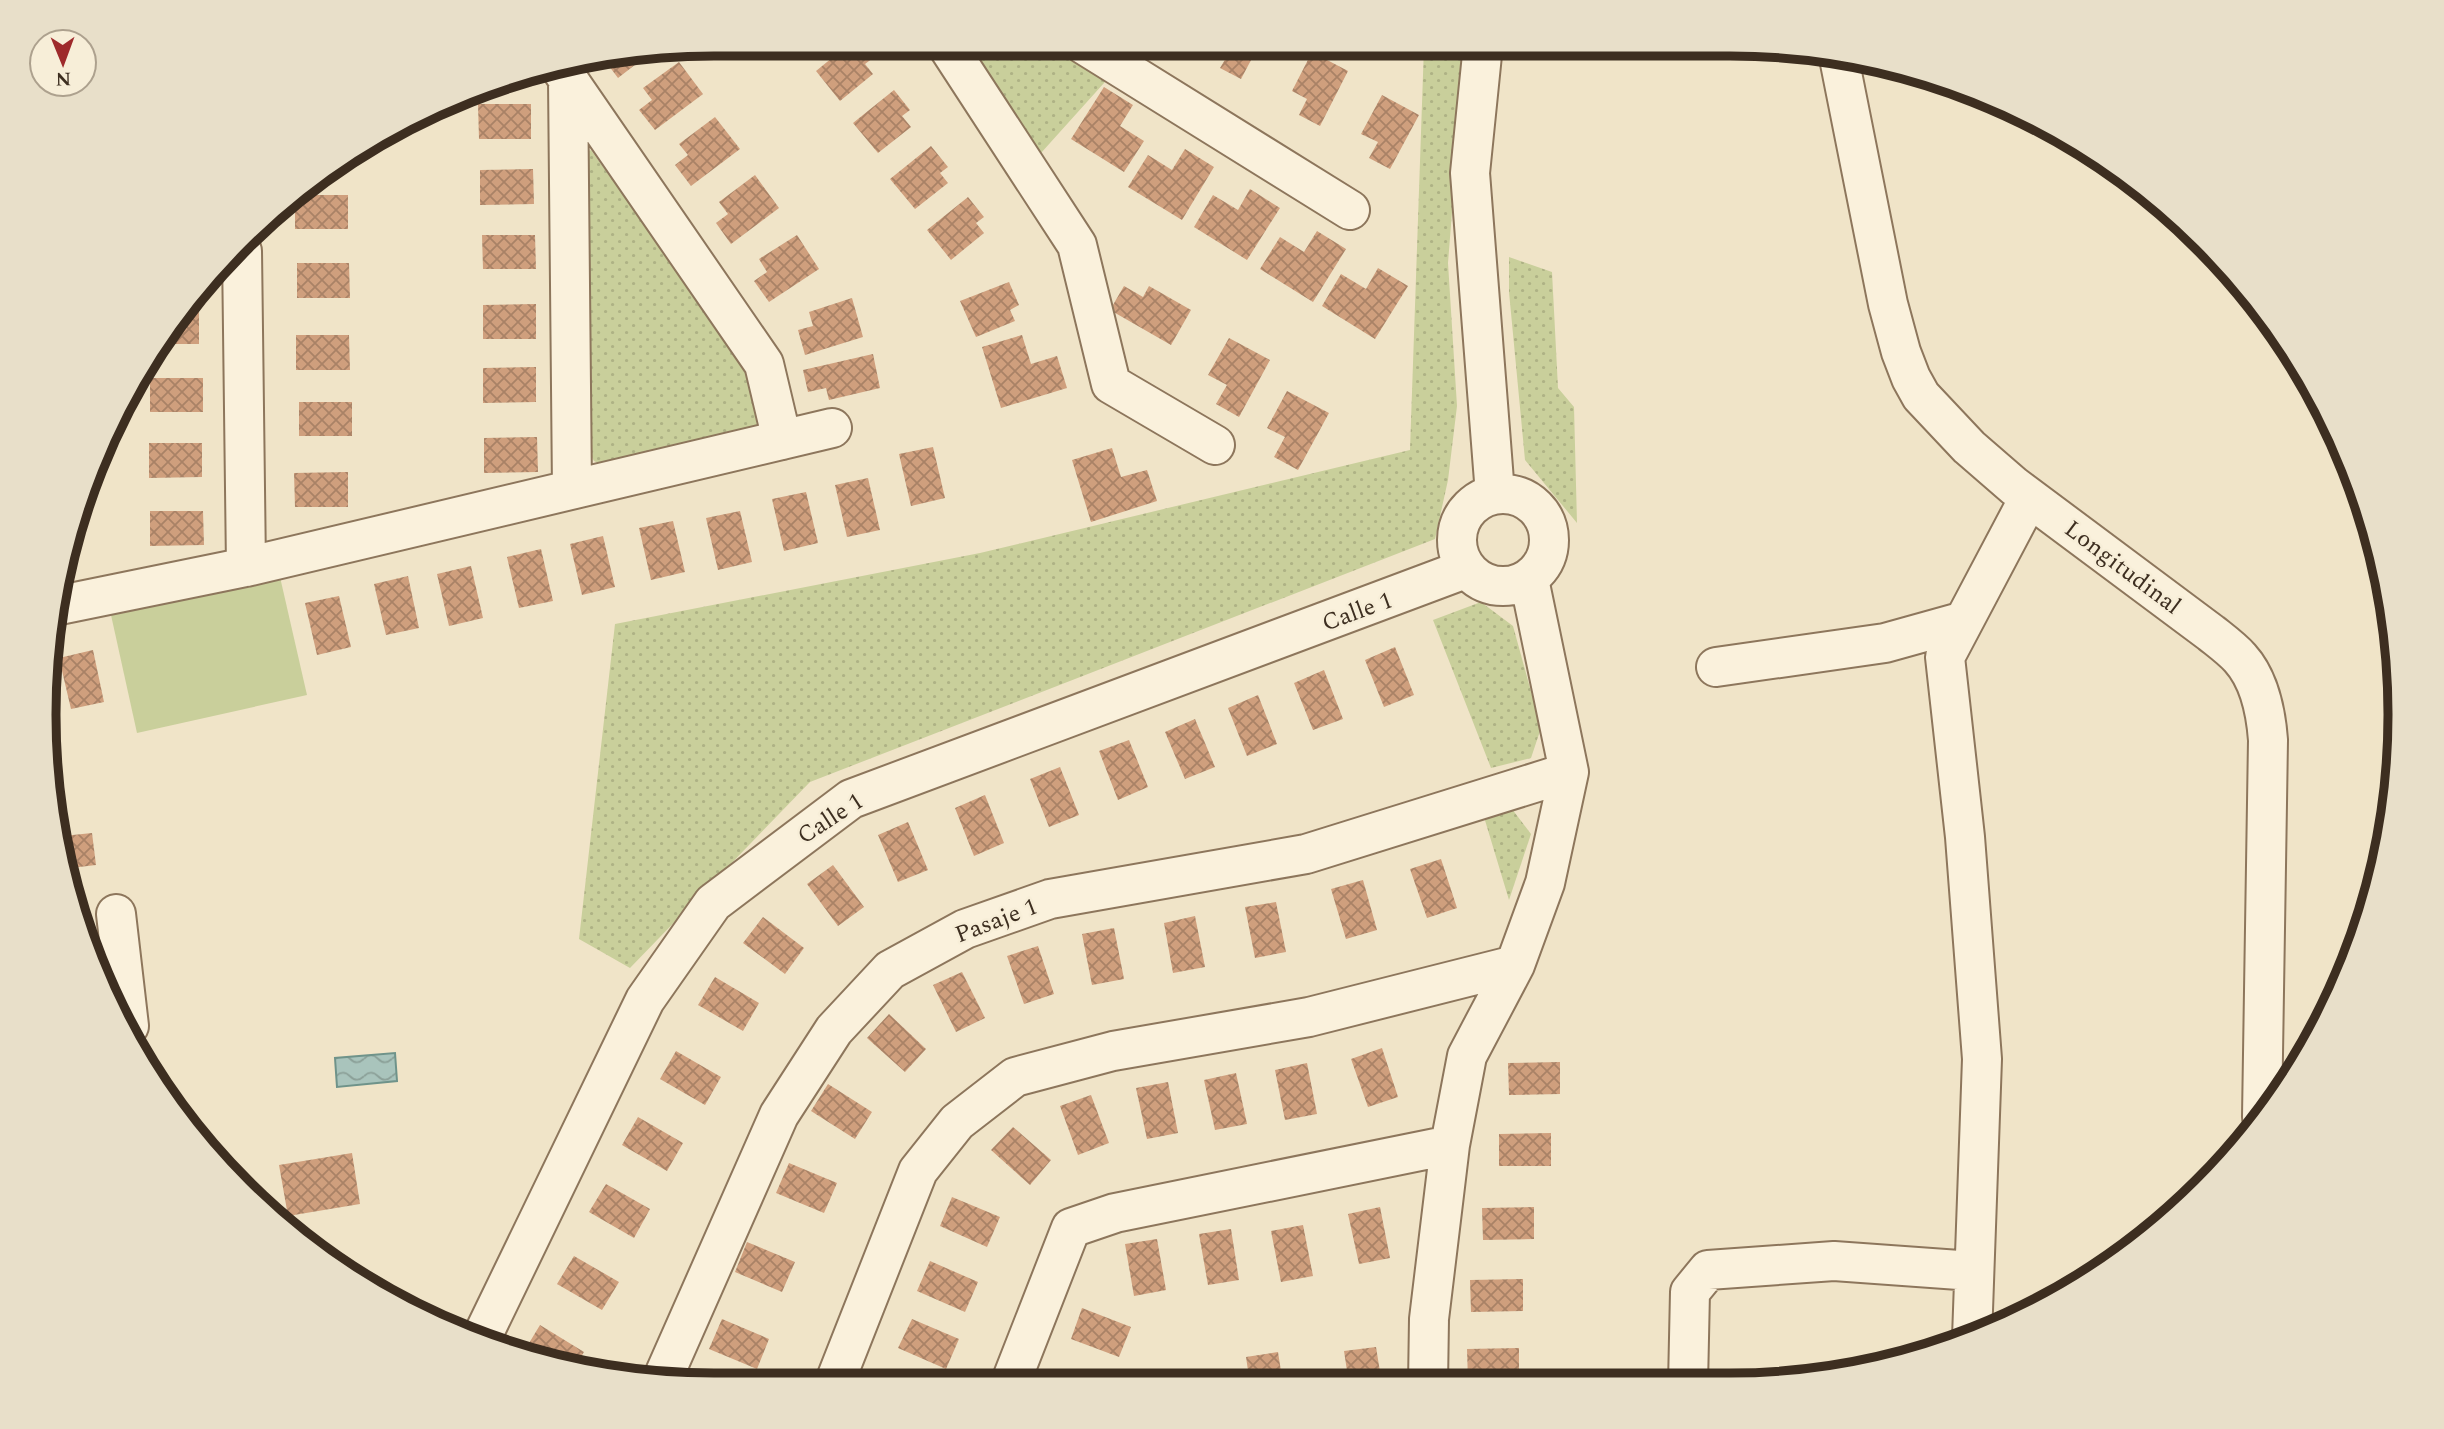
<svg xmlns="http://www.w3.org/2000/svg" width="2444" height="1429" font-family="Spectral,serif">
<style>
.grass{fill:url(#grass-dots)}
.pitch{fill:#c9cf9b}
.water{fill:url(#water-waves);stroke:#6f938a;stroke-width:2}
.building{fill:url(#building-cross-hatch)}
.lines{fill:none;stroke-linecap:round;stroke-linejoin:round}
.minor-casing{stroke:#8d765c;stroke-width:42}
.minor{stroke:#faf1dc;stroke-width:38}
.labels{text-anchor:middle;stroke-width:5;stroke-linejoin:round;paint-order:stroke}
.street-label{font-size:24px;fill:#3d2e20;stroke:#f7eed8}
.rim{fill:none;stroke:#3d2e20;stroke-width:9}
</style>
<defs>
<pattern id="grass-dots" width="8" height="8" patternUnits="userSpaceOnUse" patternTransform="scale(1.75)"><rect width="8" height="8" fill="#c9cf9b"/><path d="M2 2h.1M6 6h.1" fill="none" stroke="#aeb285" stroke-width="1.8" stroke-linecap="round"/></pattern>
<pattern id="water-waves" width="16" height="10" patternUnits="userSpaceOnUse" patternTransform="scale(1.75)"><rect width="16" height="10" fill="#a9c4bc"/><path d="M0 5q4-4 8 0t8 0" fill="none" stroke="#8ba098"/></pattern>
<pattern id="building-cross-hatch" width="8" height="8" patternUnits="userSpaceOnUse" patternTransform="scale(1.75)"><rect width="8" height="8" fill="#cf9f7d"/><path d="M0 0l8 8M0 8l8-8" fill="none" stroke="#a98266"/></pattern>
</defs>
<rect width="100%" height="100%" fill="#f0e4c8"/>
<path class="grass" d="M 966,44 L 1066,44 L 1113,73 L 1041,153 Z
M 1424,46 L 1465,48 L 1448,263 L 1457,406 L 1448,480 L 1435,539 L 810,782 L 630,968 L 579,939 L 615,624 L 980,553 L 1410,450 Z
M 591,150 L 744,365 L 757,424 L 752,435 L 602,465 L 594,461 L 588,450 L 583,154 Z
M 1509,257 L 1552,272 L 1558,388 L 1574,407 L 1577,523 L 1525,460 L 1509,292 Z
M 1481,602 L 1513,626 L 1541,728 L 1531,758 L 1491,768 L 1433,620 Z
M 1512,809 L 1531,834 L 1509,900 L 1484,817 Z"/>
<path class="pitch" d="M 280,577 L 307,695 L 137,733 L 111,615 Z"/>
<path class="water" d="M 395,1053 L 397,1081 L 337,1087 L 335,1058 Z"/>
<path class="building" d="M 849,44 L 861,44 L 873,58 L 865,64 L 873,74 L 840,101 L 816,71 Z
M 1213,44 L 1228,44 L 1259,45 L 1241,79 L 1220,68 L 1229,53 Z
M 1312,52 L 1348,71 L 1320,126 L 1299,115 L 1307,99 L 1292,91 Z
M 649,54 L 618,78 L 606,62 Z
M 679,62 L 703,94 L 655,130 L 639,110 L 652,100 L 643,88 Z
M 1104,87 L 1133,105 L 1120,126 L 1144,141 L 1124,172 L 1071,139 Z
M 894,90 L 910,110 L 902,116 L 911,127 L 878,153 L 853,123 Z
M 1382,95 L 1419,115 L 1390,169 L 1369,158 L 1378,142 L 1361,134 Z
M 478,104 L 531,104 L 531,139 L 479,139 Z
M 715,117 L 740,149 L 691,186 L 675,165 L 688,155 L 679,144 Z
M 931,146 L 948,167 L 940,173 L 948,183 L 915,209 L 890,179 Z
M 1185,149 L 1214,167 L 1182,220 L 1128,187 L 1148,155 L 1172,170 Z
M 533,169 L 534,204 L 480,205 L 480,170 Z
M 755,175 L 779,208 L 731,244 L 716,223 L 728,214 L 719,202 Z
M 1250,189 L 1280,208 L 1247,260 L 1194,227 L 1213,195 L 1238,210 Z
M 295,195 L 348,195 L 348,229 L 295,229 Z
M 968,197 L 984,217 L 976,223 L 984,233 L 951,260 L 927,230 Z
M 1317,231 L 1346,249 L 1313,302 L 1260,269 L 1280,237 L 1304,252 Z
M 482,235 L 535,235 L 536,269 L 483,269 Z
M 797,235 L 819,269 L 769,302 L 754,281 L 767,272 L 759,259 Z
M 297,263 L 349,263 L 350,298 L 297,298 Z
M 1378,268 L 1408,286 L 1375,339 L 1322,306 L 1341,274 L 1366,289 Z
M 1009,282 L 1019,305 L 1010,310 L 1015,321 L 976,337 L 960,301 Z
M 1124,286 L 1143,297 L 1149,286 L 1191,310 L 1171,345 L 1110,310 Z
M 852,298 L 863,337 L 805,355 L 798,330 L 813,326 L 809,312 Z
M 536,304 L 536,339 L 483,339 L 483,305 Z
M 187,309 L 199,309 L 199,344 L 156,344 Z
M 296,335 L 349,335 L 350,370 L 296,370 Z
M 1022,335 L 1031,364 L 1057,356 L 1067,388 L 1001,408 L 982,347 Z
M 1229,338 L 1270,360 L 1239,417 L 1216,404 L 1227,385 L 1208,375 Z
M 873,354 L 880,388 L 829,400 L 826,388 L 808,392 L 803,370 Z
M 536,367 L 536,402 L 483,403 L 483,368 Z
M 150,378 L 203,378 L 203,412 L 150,412 Z
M 1287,391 L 1329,413 L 1298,470 L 1274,457 L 1285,437 L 1267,428 Z
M 299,402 L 352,402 L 352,436 L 299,436 Z
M 537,437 L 538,472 L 484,473 L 484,438 Z
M 149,443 L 202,443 L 202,477 L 149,478 Z
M 933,447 L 945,498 L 911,506 L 899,454 Z
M 1112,448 L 1121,477 L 1147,470 L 1157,501 L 1091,522 L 1072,460 Z
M 348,472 L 348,507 L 295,507 L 294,473 Z
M 868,478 L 880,530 L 847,537 L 835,485 Z
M 806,492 L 818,543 L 784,551 L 772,499 Z
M 150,511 L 203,511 L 204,545 L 150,546 Z
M 740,511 L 752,562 L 718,570 L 706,518 Z
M 673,521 L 685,572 L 651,580 L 639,528 Z
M 603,536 L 615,587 L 582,595 L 570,544 Z
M 541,549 L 553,601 L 519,608 L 507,557 Z
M 471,566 L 483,618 L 449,626 L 437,574 Z
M 408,576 L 419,628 L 386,635 L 374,584 Z
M 339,596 L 351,647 L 317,655 L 305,603 Z
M 1395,647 L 1414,695 L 1384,707 L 1365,660 Z
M 93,650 L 104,702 L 71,709 L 59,658 Z
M 1324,670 L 1343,719 L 1313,730 L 1294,683 Z
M 1258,695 L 1277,744 L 1247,756 L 1228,708 Z
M 1195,719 L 1215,767 L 1185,779 L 1165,732 Z
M 1129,740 L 1148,787 L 1118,800 L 1099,751 Z
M 1060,767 L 1079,815 L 1049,827 L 1030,779 Z
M 985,795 L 1004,843 L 974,856 L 955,808 Z
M 908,822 L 928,870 L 898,882 L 878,835 Z
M 92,833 L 96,865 L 71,868 L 63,836 Z
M 1441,859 L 1457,908 L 1427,918 L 1410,869 Z
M 833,865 L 864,907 L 838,926 L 807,884 Z
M 1363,880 L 1377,930 L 1346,939 L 1331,889 Z
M 1276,902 L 1286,952 L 1255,958 L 1245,907 Z
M 1195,916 L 1205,967 L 1173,973 L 1164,923 Z
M 763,917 L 804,948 L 785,974 L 743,943 Z
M 1114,928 L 1124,979 L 1092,985 L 1082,934 Z
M 1038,946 L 1054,994 L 1024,1004 L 1007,956 Z
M 962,972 L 985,1018 L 956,1032 L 933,985 Z
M 715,977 L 759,1003 L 743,1031 L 698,1005 Z
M 889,1014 L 926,1049 L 905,1072 L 867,1038 Z
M 1382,1048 L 1398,1097 L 1368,1107 L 1351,1059 Z
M 676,1051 L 721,1077 L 705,1105 L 660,1079 Z
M 1560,1062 L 1560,1094 L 1509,1095 L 1508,1063 Z
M 1307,1063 L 1317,1114 L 1285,1120 L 1275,1070 Z
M 1236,1073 L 1247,1124 L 1215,1130 L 1204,1080 Z
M 1168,1082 L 1178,1133 L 1147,1139 L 1136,1088 Z
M 828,1084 L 872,1112 L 855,1139 L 811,1111 Z
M 1091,1095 L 1109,1143 L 1078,1155 L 1060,1106 Z
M 638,1117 L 683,1143 L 667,1171 L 622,1145 Z
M 1013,1127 L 1051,1160 L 1030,1185 L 991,1150 Z
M 1551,1133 L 1551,1166 L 1499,1166 L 1499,1134 Z
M 352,1153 L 360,1204 L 288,1216 L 279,1165 Z
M 789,1163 L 837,1183 L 824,1213 L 776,1193 Z
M 606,1184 L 650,1209 L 634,1238 L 589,1212 Z
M 952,1197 L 1000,1217 L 987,1247 L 940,1226 Z
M 1380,1207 L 1390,1258 L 1359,1264 L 1348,1214 Z
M 1534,1207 L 1534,1239 L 1483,1240 L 1482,1208 Z
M 1303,1225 L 1313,1276 L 1281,1282 L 1271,1231 Z
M 1231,1229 L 1239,1280 L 1208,1285 L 1199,1234 Z
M 1157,1239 L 1166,1290 L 1134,1296 L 1125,1244 Z
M 747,1242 L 795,1262 L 782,1292 L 735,1272 Z
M 574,1256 L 619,1282 L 602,1310 L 557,1284 Z
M 930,1261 L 978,1282 L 965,1312 L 917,1291 Z
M 1523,1279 L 1523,1311 L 1471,1312 L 1470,1280 Z
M 1082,1308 L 1131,1327 L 1119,1357 L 1071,1339 Z
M 722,1319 L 769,1339 L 757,1369 L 709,1349 Z
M 912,1319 L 959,1339 L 946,1369 L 898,1348 Z
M 540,1325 L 584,1352 L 576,1365 L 523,1353 Z
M 1376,1347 L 1382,1384 L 1349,1384 L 1344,1351 Z
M 1519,1348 L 1519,1381 L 1468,1381 L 1467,1349 Z
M 1278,1352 L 1283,1384 L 1250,1384 L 1246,1357 Z"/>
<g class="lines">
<g class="minor-casing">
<path id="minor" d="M 946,44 L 1077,245 L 1111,384 L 1215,445
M 1083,44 L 1350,210
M 1483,45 L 1470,173 L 1495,494
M 1839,58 L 1888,304 L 1901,352 L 1911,378 L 1921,396 L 1969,447 L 2014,486 L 2211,633 C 2221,641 2232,649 2240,658 C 2259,679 2266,713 2268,740 L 2262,1117
M 561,69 L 764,364 L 782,440
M 568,80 L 572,489
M 242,251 L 246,567
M1457 540a46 46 0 1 1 92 0a46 46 0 1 1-92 0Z
M 60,605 L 246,567 L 832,428
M 1716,667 L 1885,643 L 1964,621
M 116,914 L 129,1026
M 1972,1338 L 1982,1059 L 1965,837 L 1945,657 L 2029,498
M 480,1341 L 645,1000 L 713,903 L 851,799 L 1465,569
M 661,1382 L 779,1115 L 834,1030 L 890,970 L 965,929 L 1050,899 L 1306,854 L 1569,772
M 834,1384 L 918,1171 L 957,1122 L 1015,1077 L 1113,1051 L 1309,1017 L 1515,965
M 1010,1384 L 1071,1228 L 1115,1213 L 1450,1145
M 1428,1384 L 1429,1319 L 1450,1145 L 1467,1056 L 1515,965 L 1545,883 L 1569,772 L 1529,579
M 1688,1384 L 1690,1292 L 1708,1270 L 1834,1261 L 1973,1271"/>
</g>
<use href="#minor" class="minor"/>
</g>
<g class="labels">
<g class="street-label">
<text transform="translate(2123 567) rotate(37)" y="8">Longitudinal</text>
<text transform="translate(1357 611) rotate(-20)" y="8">Calle 1</text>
<text transform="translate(830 818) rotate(-33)" y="8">Calle 1</text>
<text transform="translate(996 920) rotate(-21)" y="8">Pasaje 1</text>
</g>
</g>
<path d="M0 0H2444V1429H0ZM714 56H1730A658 658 0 0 1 2388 714V715A658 658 0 0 1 1730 1373H714A658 658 0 0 1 56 715V714A658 658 0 0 1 714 56Z" fill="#e8dfc9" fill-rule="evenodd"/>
<path class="rim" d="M714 56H1730A658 658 0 0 1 2388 714V715A658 658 0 0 1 1730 1373H714A658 658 0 0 1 56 715V714A658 658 0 0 1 714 56Z"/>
<g transform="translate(63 63) rotate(179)"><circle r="33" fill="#f7eed8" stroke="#ada18e" stroke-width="2"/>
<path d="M0-5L12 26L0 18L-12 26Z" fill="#9e2a2b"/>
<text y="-10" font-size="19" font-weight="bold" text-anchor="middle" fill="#3d2e20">N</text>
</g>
</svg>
